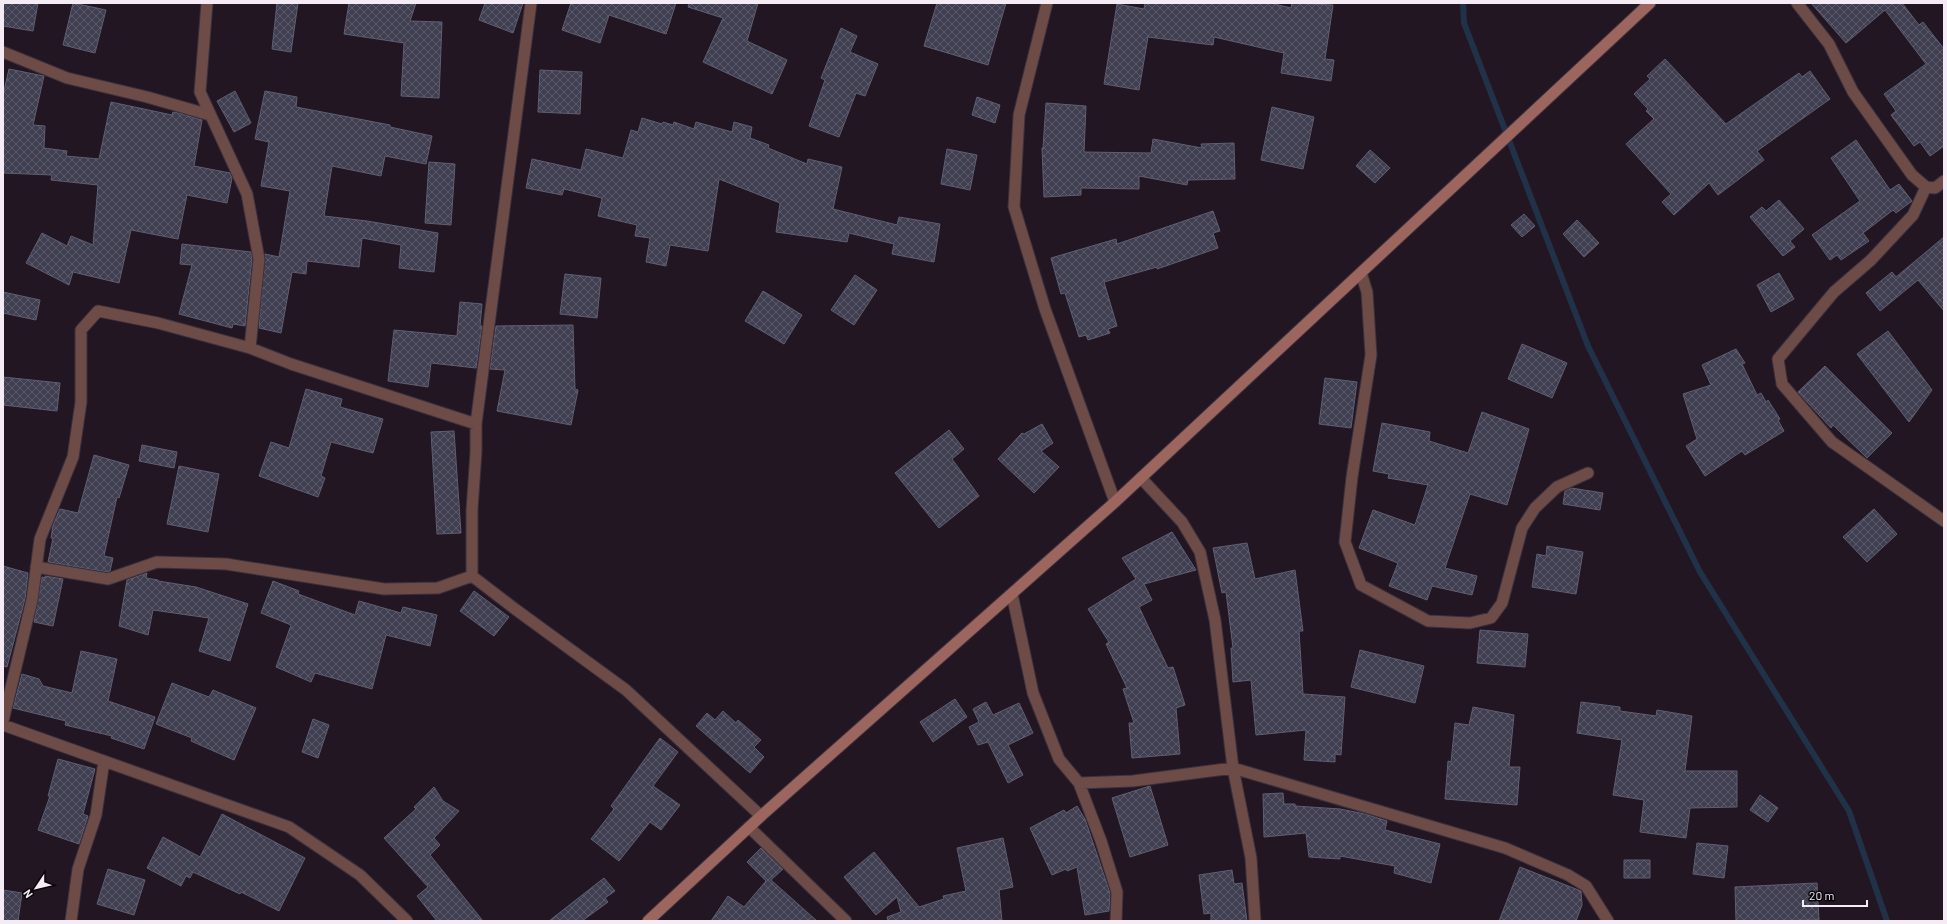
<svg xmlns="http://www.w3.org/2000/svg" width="1947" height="924" font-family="Barlow,sans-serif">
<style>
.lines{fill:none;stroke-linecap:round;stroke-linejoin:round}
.stream{stroke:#213248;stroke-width:6}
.building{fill:url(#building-cross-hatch);stroke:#5f5e72}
.minor-casing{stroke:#3b303c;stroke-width:13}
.secondary-casing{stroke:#3b303c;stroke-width:13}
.minor{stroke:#6d4b47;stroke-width:11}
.secondary{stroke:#9c665f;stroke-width:11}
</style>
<defs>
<pattern id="building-cross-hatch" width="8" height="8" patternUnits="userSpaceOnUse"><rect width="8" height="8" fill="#403f52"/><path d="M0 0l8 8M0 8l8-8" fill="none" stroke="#5c5b6c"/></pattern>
</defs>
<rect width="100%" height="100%" fill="#221623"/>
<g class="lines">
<path class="stream" d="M 1463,3 L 1464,23 L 1588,346 L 1700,572 L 1849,811 L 1887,921"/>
</g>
<path class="building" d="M 3,3 L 38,3 L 33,31 L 3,26 Z
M 73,3 L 106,10 L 95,53 L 63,45 Z
M 277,3 L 298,3 L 291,52 L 272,49 Z
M 349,3 L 416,3 L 410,21 L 442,22 L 439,98 L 401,96 L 404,43 L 344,34 Z
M 485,3 L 523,3 L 513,33 L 479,20 Z
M 571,3 L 676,3 L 666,34 L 609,15 L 600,43 L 562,30 Z
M 689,3 L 758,3 L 747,41 L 787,60 L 772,94 L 703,62 L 723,18 L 688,7 Z
M 937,3 L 1006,3 L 988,65 L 924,46 Z
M 1145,3 L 1270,3 L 1291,8 L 1292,3 L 1333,5 L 1325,59 L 1334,60 L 1331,81 L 1281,73 L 1284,53 L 1214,37 L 1213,45 L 1148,37 L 1139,90 L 1104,84 L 1117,4 L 1144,9 Z
M 1811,3 L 1902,3 L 1919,25 L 1923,22 L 1944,49 L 1944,146 L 1930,156 L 1920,142 L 1914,146 L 1891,115 L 1896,111 L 1884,94 L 1926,64 L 1885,10 L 1846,43 Z
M 841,28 L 857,36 L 850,52 L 878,64 L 865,96 L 856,93 L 839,137 L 809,126 L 825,80 L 821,78 Z
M 1665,59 L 1726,124 L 1799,73 L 1802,77 L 1810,71 L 1830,99 L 1757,151 L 1764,160 L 1718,195 L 1709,183 L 1674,215 L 1662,202 L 1671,194 L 1626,144 L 1654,119 L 1646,111 L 1648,109 L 1634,94 L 1650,79 L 1647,76 Z
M 9,69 L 44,76 L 33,125 L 45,126 L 44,148 L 67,151 L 66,156 L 99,159 L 111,102 L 172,115 L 173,112 L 179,113 L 202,120 L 194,166 L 230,173 L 232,178 L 227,203 L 187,195 L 178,239 L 131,230 L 119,283 L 73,272 L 69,285 L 26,263 L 42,233 L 67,246 L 71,236 L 93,245 L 98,185 L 51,180 L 52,175 L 3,173 L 3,95 Z
M 540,70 L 582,72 L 580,114 L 538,112 Z
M 235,91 L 251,123 L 234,132 L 217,101 Z
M 265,91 L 297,97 L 296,107 L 390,125 L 390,127 L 432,136 L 426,164 L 385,156 L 381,176 L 332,166 L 324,216 L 367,221 L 438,233 L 434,272 L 399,268 L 401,245 L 362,238 L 359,267 L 307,261 L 306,274 L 292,272 L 281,333 L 259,328 L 265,254 L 279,257 L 290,191 L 261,186 L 269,142 L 255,139 Z
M 977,97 L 1000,105 L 995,123 L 972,115 Z
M 1046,103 L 1086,106 L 1084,152 L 1151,153 L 1153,139 L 1202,148 L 1201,144 L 1234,143 L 1235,179 L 1188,180 L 1187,185 L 1139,176 L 1139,189 L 1081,188 L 1081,195 L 1044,197 L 1042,148 L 1043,148 Z
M 1272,107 L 1314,117 L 1303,169 L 1261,160 Z
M 642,118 L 662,124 L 663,122 L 673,125 L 674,122 L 694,129 L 696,122 L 732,132 L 734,122 L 752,127 L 750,138 L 769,145 L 768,148 L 807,164 L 808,159 L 842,167 L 833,209 L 897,225 L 899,217 L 940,224 L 934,262 L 892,254 L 894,244 L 849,233 L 847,242 L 776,232 L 780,203 L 719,179 L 708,251 L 670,245 L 666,266 L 646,262 L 650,238 L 635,236 L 637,225 L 598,216 L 602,198 L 564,189 L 562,195 L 526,188 L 532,159 L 581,170 L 586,149 L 623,158 L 631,130 L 638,132 Z
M 1856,140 L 1890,190 L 1899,184 L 1912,201 L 1896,213 L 1893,210 L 1863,233 L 1869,241 L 1841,260 L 1837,255 L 1830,260 L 1812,235 L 1860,201 L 1831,158 Z
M 947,149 L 977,155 L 970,190 L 941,184 Z
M 1370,150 L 1390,168 L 1375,183 L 1356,166 Z
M 429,162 L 455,164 L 451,225 L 425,223 Z
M 1779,200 L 1804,229 L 1790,241 L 1795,247 L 1783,256 L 1750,217 L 1762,207 L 1766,211 Z
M 1213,211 L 1220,231 L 1213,233 L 1218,248 L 1157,269 L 1157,267 L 1104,282 L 1117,326 L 1108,329 L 1110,333 L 1088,340 L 1086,335 L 1079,337 L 1065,293 L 1061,294 L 1051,258 L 1116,239 L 1117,244 Z
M 1524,214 L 1535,226 L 1522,237 L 1511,225 Z
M 1577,220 L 1599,243 L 1584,257 L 1563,234 Z
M 1944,237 L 1944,311 L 1918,280 L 1880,311 L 1866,293 L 1892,272 L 1896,277 Z
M 182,244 L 251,252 L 252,259 L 245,326 L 233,324 L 232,328 L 179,314 L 192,265 L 180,264 Z
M 1779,273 L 1794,299 L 1771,312 L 1757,285 Z
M 565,274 L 601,278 L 597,318 L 560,314 Z
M 855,275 L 877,290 L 854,325 L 831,310 Z
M 763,291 L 802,315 L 784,344 L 745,321 Z
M 3,292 L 40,300 L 36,320 L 3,313 Z
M 460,302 L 482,304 L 480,326 L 482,326 L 476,368 L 431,363 L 428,387 L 388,381 L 394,330 L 457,336 Z
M 573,325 L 575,389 L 578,390 L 571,425 L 497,411 L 505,370 L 490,369 L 496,326 Z
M 1888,331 L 1932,390 L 1909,422 L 1857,354 Z
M 1522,344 L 1567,363 L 1552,398 L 1508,379 Z
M 1736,349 L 1745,363 L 1742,364 L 1757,395 L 1761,393 L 1766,402 L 1768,400 L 1780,419 L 1778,420 L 1784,431 L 1745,455 L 1742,451 L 1705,476 L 1686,446 L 1697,439 L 1683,394 L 1711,385 L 1702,365 Z
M 1825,366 L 1892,433 L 1867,458 L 1833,425 L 1831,428 L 1798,392 Z
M 3,377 L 60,383 L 57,411 L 3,405 Z
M 1325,378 L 1357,382 L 1351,428 L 1319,424 Z
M 306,389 L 342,399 L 340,407 L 383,419 L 373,453 L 331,442 L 321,476 L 325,478 L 318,497 L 259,476 L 271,442 L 289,448 Z
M 1482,412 L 1529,429 L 1507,505 L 1470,494 L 1445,568 L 1477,576 L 1472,595 L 1432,586 L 1427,600 L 1389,586 L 1398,563 L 1359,548 L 1373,510 L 1415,525 L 1428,485 L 1388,478 L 1389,474 L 1373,471 L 1382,423 L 1430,432 L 1429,441 L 1468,453 Z
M 1042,424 L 1053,443 L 1041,451 L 1059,467 L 1034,493 L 998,459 L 1022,433 L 1024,434 Z
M 949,430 L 964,449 L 952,459 L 979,496 L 939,528 L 895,473 Z
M 454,431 L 461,533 L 437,534 L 431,432 Z
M 142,445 L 177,452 L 174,468 L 139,461 Z
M 94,455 L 129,465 L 119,498 L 117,497 L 104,556 L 113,558 L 110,571 L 107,572 L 48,562 L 53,538 L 51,538 L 53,525 L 60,509 L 78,513 Z
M 179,466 L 219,474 L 208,532 L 167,524 Z
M 1571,488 L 1603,493 L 1600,510 L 1563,504 L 1565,491 Z
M 1874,509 L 1897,534 L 1867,562 L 1843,537 Z
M 1172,532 L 1196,570 L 1144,584 L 1152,600 L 1139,607 L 1168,668 L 1173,667 L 1185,705 L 1176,708 L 1180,754 L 1132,758 L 1129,723 L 1134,723 L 1123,689 L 1127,688 L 1106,644 L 1109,642 L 1088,609 L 1136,579 L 1122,558 Z
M 1247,543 L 1255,579 L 1295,570 L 1303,631 L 1299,631 L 1303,694 L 1345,697 L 1341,755 L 1335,754 L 1335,762 L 1304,760 L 1306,730 L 1256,735 L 1251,680 L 1233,682 L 1231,648 L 1233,648 L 1226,592 L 1222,593 L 1213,548 Z
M 1547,546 L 1583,552 L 1576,594 L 1532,587 L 1537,554 L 1546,556 Z
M 3,566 L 28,573 L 25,599 L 7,667 L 3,666 Z
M 147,573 L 146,578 L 158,580 L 158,581 L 196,587 L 248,604 L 230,661 L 199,651 L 209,618 L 153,610 L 148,635 L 119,626 L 127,580 Z
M 45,576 L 63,579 L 53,626 L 34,622 L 42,577 L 45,578 Z
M 273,581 L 299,591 L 298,594 L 355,615 L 359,601 L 401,613 L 403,607 L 437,615 L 430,646 L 386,635 L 372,689 L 315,673 L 311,682 L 276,667 L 291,625 L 261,613 Z
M 474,591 L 509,617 L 494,636 L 460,611 Z
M 1480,630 L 1528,634 L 1525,667 L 1477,663 Z
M 1360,650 L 1424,666 L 1415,703 L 1351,687 Z
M 81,651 L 117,659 L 108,701 L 155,717 L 144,749 L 111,738 L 112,736 L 65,725 L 66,721 L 13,708 L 22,674 L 39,679 L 43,686 L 72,693 Z
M 172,683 L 209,697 L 213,690 L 256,708 L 234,760 L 191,741 L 192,738 L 156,724 Z
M 955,699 L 967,717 L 933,742 L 920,722 Z
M 986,702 L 993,715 L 1019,703 L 1033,733 L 1008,745 L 1023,775 L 1008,783 L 988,742 L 978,745 L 969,727 L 979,722 L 973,709 Z
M 1581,702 L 1620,707 L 1620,711 L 1656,716 L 1657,710 L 1692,716 L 1685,771 L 1737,771 L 1737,807 L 1690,808 L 1686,838 L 1640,832 L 1644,800 L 1613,795 L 1622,740 L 1577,733 Z
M 1473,707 L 1514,715 L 1509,767 L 1520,767 L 1517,805 L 1445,799 L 1448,761 L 1451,762 L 1455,723 L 1469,725 Z
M 723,711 L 736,723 L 738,720 L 761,740 L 754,747 L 764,757 L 750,773 L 696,726 L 707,713 L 715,720 Z
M 313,719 L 329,725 L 318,758 L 302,752 Z
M 660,738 L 678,752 L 653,786 L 680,805 L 661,830 L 650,822 L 619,861 L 591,839 L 614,809 L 611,806 Z
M 58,759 L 95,769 L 83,814 L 88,816 L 79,844 L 38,830 L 50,796 L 48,796 Z
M 1150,786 L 1168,845 L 1130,857 L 1112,798 Z
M 434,787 L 443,801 L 459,811 L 434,838 L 440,845 L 430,855 L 483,921 L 437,921 L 417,896 L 428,887 L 384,838 L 416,809 L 414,807 Z
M 1283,793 L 1284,804 L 1295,804 L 1295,806 L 1340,809 L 1365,814 L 1387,821 L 1385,830 L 1440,844 L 1431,883 L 1394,873 L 1395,866 L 1340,856 L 1340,859 L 1309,857 L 1306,833 L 1264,837 L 1263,794 Z
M 1760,795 L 1778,808 L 1768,822 L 1750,810 Z
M 1077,806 L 1085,819 L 1110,893 L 1109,911 L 1085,915 L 1077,867 L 1067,871 L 1066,869 L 1052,875 L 1030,828 L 1064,810 L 1066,813 Z
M 222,814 L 305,858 L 279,911 L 241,892 L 240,894 L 193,872 L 190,878 L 186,876 L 181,886 L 147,868 L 163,837 L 200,857 Z
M 1003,838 L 1013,887 L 999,890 L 1002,921 L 888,921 L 887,917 L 901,912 L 897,897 L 876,915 L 844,877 L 874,852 L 919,907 L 944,899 L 943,896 L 966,891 L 957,848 Z
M 1697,843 L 1728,846 L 1724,878 L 1693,874 Z
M 761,848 L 783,869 L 771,880 L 817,921 L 711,921 L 728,896 L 744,907 L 766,881 L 747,862 Z
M 1624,860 L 1650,860 L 1650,878 L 1624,878 Z
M 1520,867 L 1581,891 L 1582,905 L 1576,921 L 1499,921 Z
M 108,869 L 145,880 L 134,915 L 97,904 Z
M 1232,870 L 1234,884 L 1242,883 L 1247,921 L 1211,921 L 1211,913 L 1204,914 L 1199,875 Z
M 604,878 L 615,891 L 605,898 L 608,902 L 582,921 L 549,921 Z
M 1817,883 L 1819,920 L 1736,921 L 1735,887 Z
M 3,890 L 22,893 L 18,921 L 3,921 Z"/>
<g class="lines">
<g class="minor-casing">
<path id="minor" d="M 207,3 L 200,92 L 247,194 L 259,259 L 250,348
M 1047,3 L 1019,115 L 1014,207 L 1045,309 L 1115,502
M 1797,3 L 1829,44 L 1853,92 L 1912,175 L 1926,187 L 1935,188 L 1944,181
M 3,52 L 67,78 L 147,97 L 210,115
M 1926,187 L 1913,215 L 1871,260 L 1834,292 L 1778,359 L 1782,384 L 1832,442 L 1944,521
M 1361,273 L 1367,292 L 1371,355 L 1352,477 L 1345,542 L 1361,585 L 1428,621 L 1470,623 L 1491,618 L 1502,603 L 1522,528 L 1535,508 L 1557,487 L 1588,473
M 1141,478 L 1182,522 L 1200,552 L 1215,620 L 1233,768 L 1251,858 L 1255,921
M 36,567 L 108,579 L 157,562 L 226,564 L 384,589 L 438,588 L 472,576
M 472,576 L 472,510 L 476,452 L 476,424 L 531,3
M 472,576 L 515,609 L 626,690 L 761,816
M 1012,594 L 1033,693 L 1059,759 L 1079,783 L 1133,781 L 1233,768 L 1505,848 L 1568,875 L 1586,886 L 1608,921
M 3,721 L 32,600 L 40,539 L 73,457 L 81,402 L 81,330 L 98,311 L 158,323 L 250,348 L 291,364 L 476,424
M 3,725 L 289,827 L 360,875 L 407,921
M 1079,783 L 1101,841 L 1117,892 L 1116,921
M 749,827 L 846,921
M 71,921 L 78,869 L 96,815 L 104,761"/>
</g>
<g class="secondary-casing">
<path id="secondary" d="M 648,921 L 761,816 L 1115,502 L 1650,3"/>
</g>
<use href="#minor" class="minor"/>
<use href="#secondary" class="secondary"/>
</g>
<rect width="1947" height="924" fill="none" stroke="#f4ebf5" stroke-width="8"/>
<g transform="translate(36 888) rotate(235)" stroke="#080409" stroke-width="3" paint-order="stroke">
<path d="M0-3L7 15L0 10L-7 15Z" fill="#f4ebf5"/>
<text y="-6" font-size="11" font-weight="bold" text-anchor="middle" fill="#f4ebf5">N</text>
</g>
<path d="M1803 900v6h64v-6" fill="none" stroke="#f4ebf5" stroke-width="2"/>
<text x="1809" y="900" font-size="12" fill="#f4ebf5" stroke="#080409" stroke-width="3" paint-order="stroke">20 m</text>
</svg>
